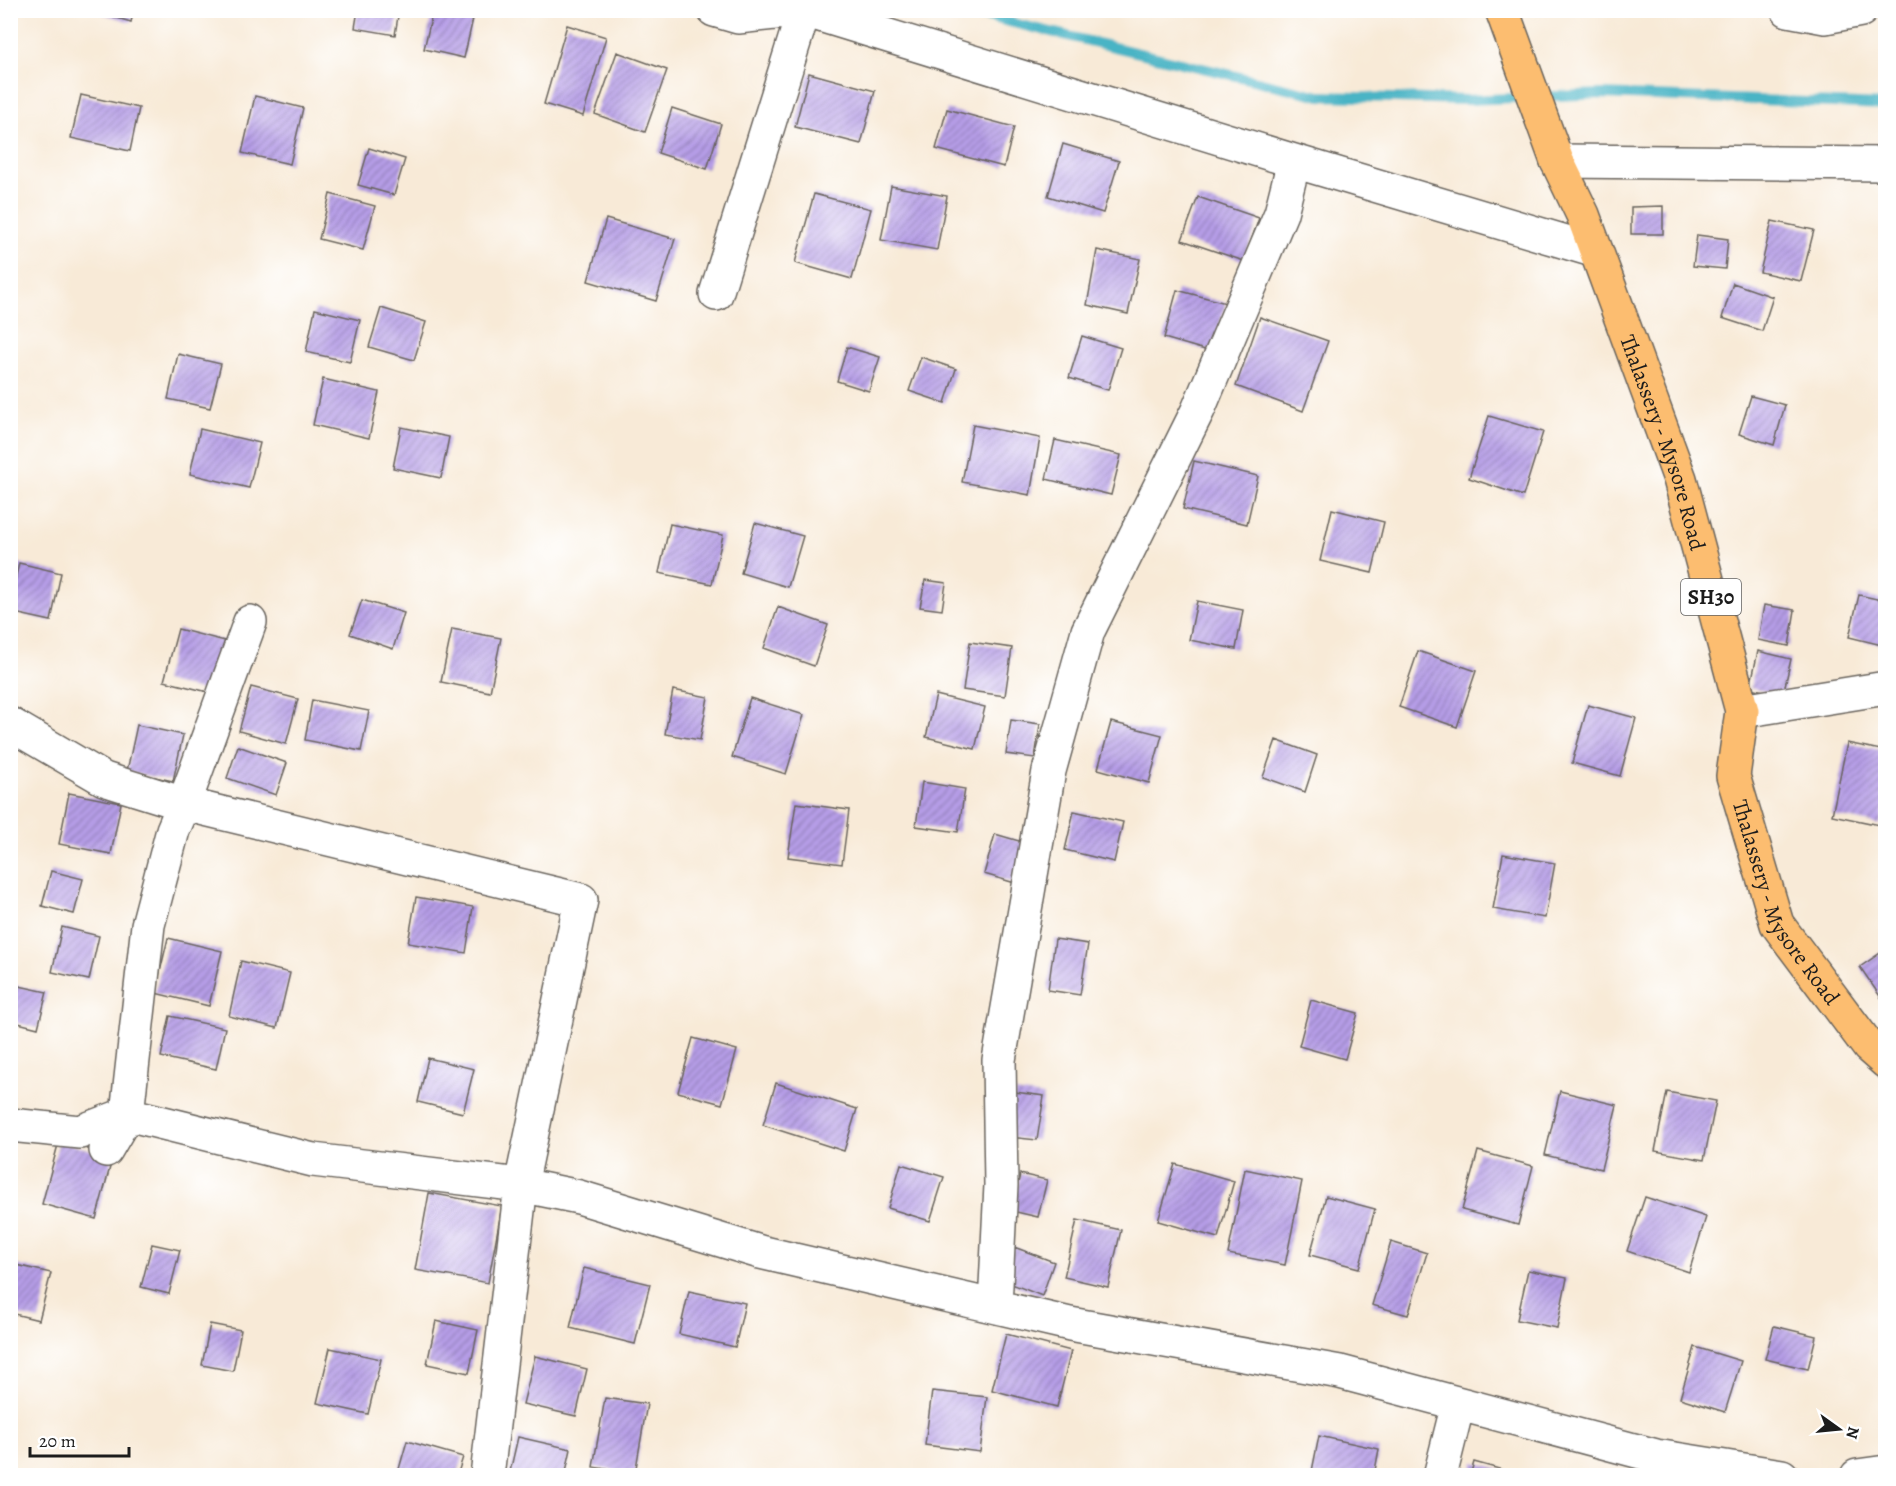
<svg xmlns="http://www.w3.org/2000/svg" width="1896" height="1486" font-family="Alegreya,serif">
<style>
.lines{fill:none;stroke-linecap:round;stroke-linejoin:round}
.stream{stroke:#48b4c5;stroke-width:10}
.building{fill:url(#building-hatch)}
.street-casing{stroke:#69645d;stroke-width:36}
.primary-casing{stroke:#69645d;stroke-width:36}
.street{stroke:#fff;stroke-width:33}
.primary{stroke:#fcbd6f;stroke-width:33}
.labels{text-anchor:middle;stroke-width:4.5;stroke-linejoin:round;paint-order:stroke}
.shield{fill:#fff;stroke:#606060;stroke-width:1.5}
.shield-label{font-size:21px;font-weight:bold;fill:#1c1c1c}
.street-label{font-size:22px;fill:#1c1c1c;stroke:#fff}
</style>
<defs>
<pattern id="building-hatch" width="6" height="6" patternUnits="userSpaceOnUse" patternTransform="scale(1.5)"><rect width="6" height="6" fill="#b69de7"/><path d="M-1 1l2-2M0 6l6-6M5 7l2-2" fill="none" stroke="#937fba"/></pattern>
</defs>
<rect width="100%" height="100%" fill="#fff"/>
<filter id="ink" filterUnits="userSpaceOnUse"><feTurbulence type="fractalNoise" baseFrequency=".0167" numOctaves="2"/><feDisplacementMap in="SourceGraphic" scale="12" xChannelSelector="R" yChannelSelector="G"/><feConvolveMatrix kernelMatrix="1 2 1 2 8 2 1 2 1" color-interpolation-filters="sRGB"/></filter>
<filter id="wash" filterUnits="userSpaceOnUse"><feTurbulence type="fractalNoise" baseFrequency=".008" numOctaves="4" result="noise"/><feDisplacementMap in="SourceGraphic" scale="24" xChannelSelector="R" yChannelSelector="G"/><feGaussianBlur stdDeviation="1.35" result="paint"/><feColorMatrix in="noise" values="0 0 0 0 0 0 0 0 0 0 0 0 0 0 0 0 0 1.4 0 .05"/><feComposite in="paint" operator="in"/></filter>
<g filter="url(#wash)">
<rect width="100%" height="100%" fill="#f8ead7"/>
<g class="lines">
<path class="stream" d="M 959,10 L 1320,96 L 1467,100 L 1602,94 L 1886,105"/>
</g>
<g id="blocks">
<path class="building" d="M 90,10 L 134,10 L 131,22 Z
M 358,10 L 399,10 L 395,35 L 355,28 Z
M 433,10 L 475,10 L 464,58 L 424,49 Z
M 567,25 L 606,37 L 583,116 L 544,104 Z
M 617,52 L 667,70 L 645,132 L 595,114 Z
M 809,73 L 875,91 L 861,144 L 795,127 Z
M 81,95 L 139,108 L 130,151 L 71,138 Z
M 255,96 L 303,108 L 290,164 L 242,153 Z
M 672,108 L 721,124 L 707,169 L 658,153 Z
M 947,109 L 1014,127 L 1004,167 L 936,149 Z
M 1063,144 L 1119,161 L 1103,213 L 1048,196 Z
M 369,148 L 405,159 L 394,195 L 358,185 Z
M 891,186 L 947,196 L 937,250 L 881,240 Z
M 330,194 L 375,206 L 363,250 L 319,239 Z
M 814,194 L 871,209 L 852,279 L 795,263 Z
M 1198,197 L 1259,218 L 1244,261 L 1182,240 Z
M 1663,206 L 1663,234 L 1631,234 L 1631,207 Z
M 606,219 L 675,239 L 656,301 L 588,281 Z
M 1772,221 L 1814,230 L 1801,281 L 1760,272 Z
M 1697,235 L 1728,239 L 1725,269 L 1693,266 Z
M 1097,250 L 1140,259 L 1128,314 L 1087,305 Z
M 1733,283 L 1773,297 L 1762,331 L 1722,318 Z
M 1177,290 L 1226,303 L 1212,352 L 1164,338 Z
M 381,308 L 426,322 L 414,360 L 369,347 Z
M 315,309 L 360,320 L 350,362 L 306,352 Z
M 1260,317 L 1328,341 L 1303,411 L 1236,386 Z
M 1082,336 L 1121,348 L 1108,390 L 1069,378 Z
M 847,347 L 880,357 L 869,391 L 837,381 Z
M 178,354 L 221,364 L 210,408 L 168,399 Z
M 921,357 L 956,369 L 945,403 L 909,391 Z
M 323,379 L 379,392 L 369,438 L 313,425 Z
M 1751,396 L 1785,405 L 1774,445 L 1739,434 Z
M 1489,416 L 1543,432 L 1523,496 L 1469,478 Z
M 973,425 L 1040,438 L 1030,495 L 962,482 Z
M 401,427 L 449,437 L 441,478 L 393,468 Z
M 200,429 L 260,443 L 249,488 L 190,474 Z
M 1055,440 L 1121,455 L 1111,495 L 1046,479 Z
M 1194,461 L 1258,476 L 1247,524 L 1183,509 Z
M 1332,509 L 1384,522 L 1372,573 L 1320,561 Z
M 755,523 L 803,536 L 788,587 L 741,573 Z
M 670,524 L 723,535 L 712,584 L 659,573 Z
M 19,563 L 61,573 L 51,621 L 10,612 L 10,603 Z
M 925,580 L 946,583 L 942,610 L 920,607 Z
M 1859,595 L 1886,601 L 1886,646 L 1849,637 Z
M 362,600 L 404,613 L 393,649 L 350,634 Z
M 1197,601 L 1243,610 L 1236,649 L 1189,640 Z
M 1764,605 L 1795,610 L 1789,646 L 1758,640 Z
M 778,607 L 828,625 L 814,666 L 764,648 Z
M 178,629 L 225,641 L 212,693 L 164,681 Z
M 452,629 L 501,638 L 490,692 L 441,682 Z
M 970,642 L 1012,648 L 1005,696 L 963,690 Z
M 1418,651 L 1476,671 L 1457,727 L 1399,707 Z
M 1758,651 L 1791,659 L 1783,695 L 1750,688 Z
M 251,687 L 298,699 L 286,744 L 239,731 Z
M 673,690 L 708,697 L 700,740 L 665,734 Z
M 936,695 L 985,707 L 975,749 L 926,737 Z
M 750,698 L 804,715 L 786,774 L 732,757 Z
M 312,700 L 369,711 L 361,751 L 305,740 Z
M 1588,705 L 1636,718 L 1620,776 L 1572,763 Z
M 1011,720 L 1040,724 L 1035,758 L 1006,754 Z
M 1111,722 L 1162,735 L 1149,783 L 1098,769 Z
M 137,725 L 183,735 L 173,781 L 127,771 Z
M 1276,740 L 1317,755 L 1305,792 L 1263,777 Z
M 1847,743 L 1886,751 L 1886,801 L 1880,825 L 1832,815 Z
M 238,746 L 287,763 L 276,795 L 227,778 Z
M 922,782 L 965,789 L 958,832 L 916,826 Z
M 69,793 L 121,803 L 111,854 L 59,844 Z
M 796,803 L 849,810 L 842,864 L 788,857 Z
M 1074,811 L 1123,822 L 1114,862 L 1065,850 Z
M 995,834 L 1026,843 L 1015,883 L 984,874 Z
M 1503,854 L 1555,863 L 1545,918 L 1493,909 Z
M 51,871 L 83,879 L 74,914 L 42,906 Z
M 416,897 L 473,907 L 466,953 L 408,943 Z
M 62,927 L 99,936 L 89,980 L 52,972 Z
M 168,938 L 222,951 L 209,1006 L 155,993 Z
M 1055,939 L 1088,944 L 1080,995 L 1048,990 Z
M 1886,949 L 1886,1005 L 1860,967 Z
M 241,961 L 290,973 L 277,1028 L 229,1016 Z
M 10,984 L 47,992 L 38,1028 L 10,1021 Z
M 1311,1000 L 1358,1013 L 1345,1059 L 1299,1046 Z
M 170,1016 L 225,1028 L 216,1069 L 161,1057 Z
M 693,1038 L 737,1050 L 722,1104 L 678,1092 Z
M 428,1058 L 474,1069 L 463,1113 L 418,1102 Z
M 776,1083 L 857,1109 L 844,1151 L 763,1125 Z
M 1560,1091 L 1617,1105 L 1601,1169 L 1545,1155 Z
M 1015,1092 L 1044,1096 L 1037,1140 L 1009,1137 Z
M 1667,1092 L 1716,1101 L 1704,1160 L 1655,1151 Z
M 59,1141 L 113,1156 L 96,1219 L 42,1204 Z
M 1478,1151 L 1533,1166 L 1518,1225 L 1462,1210 Z
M 901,1164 L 944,1177 L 930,1221 L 888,1208 Z
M 1175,1164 L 1234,1181 L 1218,1238 L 1158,1221 Z
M 1245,1169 L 1302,1181 L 1285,1265 L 1228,1254 Z
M 1020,1174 L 1047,1180 L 1038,1217 L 1012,1211 Z
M 429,1193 L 502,1206 L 488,1283 L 415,1270 Z
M 1326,1196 L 1375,1209 L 1359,1268 L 1310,1255 Z
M 1645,1197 L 1706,1217 L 1689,1272 L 1627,1251 Z
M 1077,1220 L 1121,1230 L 1108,1287 L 1064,1277 Z
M 1391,1242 L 1427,1253 L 1408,1315 L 1372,1305 Z
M 152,1244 L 180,1250 L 169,1294 L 141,1287 Z
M 1014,1247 L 1054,1262 L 1042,1296 L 1002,1280 Z
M 12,1264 L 51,1273 L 39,1320 L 10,1313 Z
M 584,1268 L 650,1284 L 635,1344 L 570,1328 Z
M 1528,1270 L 1567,1278 L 1557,1328 L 1517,1320 Z
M 689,1291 L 745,1303 L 735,1347 L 679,1334 Z
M 436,1321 L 478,1330 L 469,1373 L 427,1364 Z
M 210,1324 L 241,1330 L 233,1371 L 202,1365 Z
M 1774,1326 L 1816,1336 L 1808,1369 L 1765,1359 Z
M 1006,1334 L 1071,1351 L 1057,1407 L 992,1390 Z
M 1695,1347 L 1741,1361 L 1725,1412 L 1680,1398 Z
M 330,1348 L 381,1359 L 368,1414 L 317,1403 Z
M 535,1356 L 587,1369 L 576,1416 L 523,1404 Z
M 932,1391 L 987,1397 L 980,1452 L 925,1445 Z
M 605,1398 L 647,1404 L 635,1474 L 593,1467 Z
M 1319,1436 L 1379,1449 L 1374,1476 L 1311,1476 Z
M 518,1437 L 571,1449 L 565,1476 L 509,1476 Z
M 407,1441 L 463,1457 L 457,1476 L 397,1476 Z
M 1474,1462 L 1521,1475 L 1521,1476 L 1470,1476 Z"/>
</g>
</g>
<g filter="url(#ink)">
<use href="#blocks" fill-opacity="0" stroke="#69645d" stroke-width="1.5"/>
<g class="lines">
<g class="street-casing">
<path id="street" d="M 714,10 L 738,17 L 803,10
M 804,10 L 1294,161 L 1596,251
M 1788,10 L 1825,17 L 1861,10
M 1557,161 L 1886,164
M 716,294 L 804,10
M 1742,711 L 1886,688
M 10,724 L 104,779 L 184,804 L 581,900 L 521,1185 L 487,1476
M 10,1125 L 80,1132 L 127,1114 L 313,1160 L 521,1185 L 579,1197 L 760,1252 L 1070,1324 L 1340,1372 L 1656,1456 L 1782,1476
M 106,1150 L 127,1114 L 148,925 L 173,830 L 184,804 L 250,622
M 995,1306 L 1001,1185 L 999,1060 L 1049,771 L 1088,631 L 1198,410 L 1281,213 L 1294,161
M 1440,1476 L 1458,1404
M 1857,1476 L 1886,1472"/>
</g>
<g class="primary-casing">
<g id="primary">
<path id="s1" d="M 1502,10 L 1557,161 L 1583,215 L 1680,479 L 1742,711 L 1733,776 L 1777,924 L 1869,1047 L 1886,1062"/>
</g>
</g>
<use href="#street" class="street"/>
<use href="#primary" class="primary"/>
</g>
</g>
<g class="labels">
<rect class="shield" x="1681" y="579" width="60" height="36" rx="4.5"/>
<g class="shield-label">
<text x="1711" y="604">SH30</text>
</g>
<g class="street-label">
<text dy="8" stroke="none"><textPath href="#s1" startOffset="462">Thalassery - Mysore Road</textPath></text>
<text dy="8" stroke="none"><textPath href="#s1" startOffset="946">Thalassery - Mysore Road</textPath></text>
</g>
</g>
<rect width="1896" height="1486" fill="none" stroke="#fff" stroke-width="36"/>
<g transform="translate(1839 1429) rotate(105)" stroke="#ffffff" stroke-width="4.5" paint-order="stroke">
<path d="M0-4.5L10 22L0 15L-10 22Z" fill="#1c1c1c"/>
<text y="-9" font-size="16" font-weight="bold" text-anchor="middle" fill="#1c1c1c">N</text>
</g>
<path d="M30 1447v9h99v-9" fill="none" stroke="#1c1c1c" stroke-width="3"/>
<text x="39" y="1447" font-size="18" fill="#1c1c1c" stroke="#ffffff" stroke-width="4.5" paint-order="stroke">20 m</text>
</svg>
